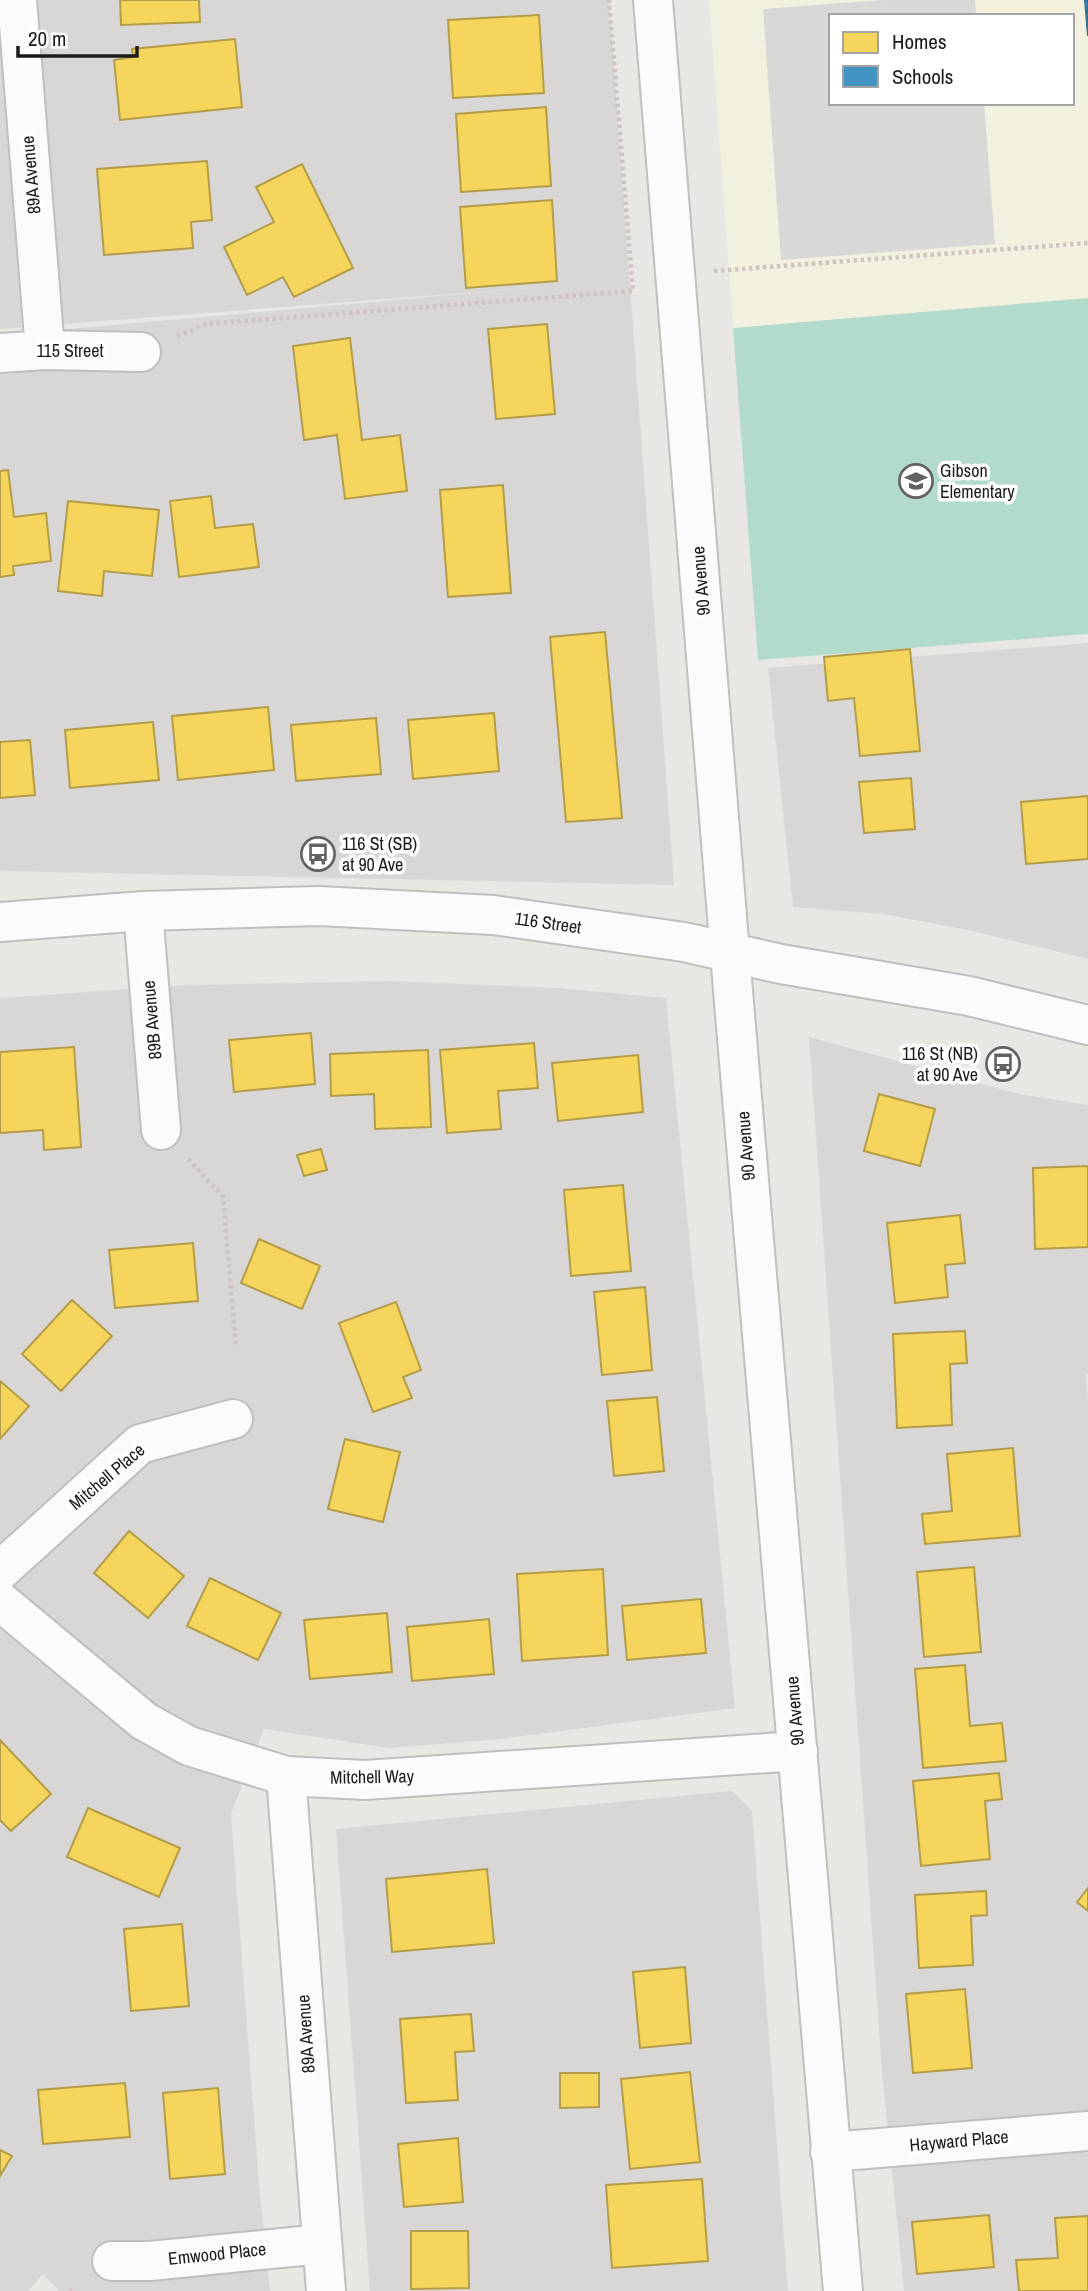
<svg xmlns="http://www.w3.org/2000/svg" width="1088" height="2291" font-family="'Archivo Narrow',sans-serif">
<style>
.residential{fill:#d8d7d5}
.education{fill:#f2f1df;fill-rule:evenodd}
.pitch{fill:#b3dbcb}
.parking{fill:#d9d8d7}
.homes{fill:#f6d55c;stroke:#b49d48;stroke-width:2}
.schools{fill:#4393c3;stroke:#376f91;stroke-width:2}
.lines{fill:none;stroke-linecap:round;stroke-linejoin:round}
.minor-casing{stroke:#c0bfbe;stroke-width:42}
.path{stroke:#cfc4c2;stroke-width:4.5;stroke-dasharray:3.5 3.5;stroke-linecap:butt}
.minor{stroke:#fcfbfb;stroke-width:38}
.labels{text-anchor:middle;stroke-width:7;stroke-linejoin:round;paint-order:stroke}
.street-label{font-size:18px;fill:#1b1b1b;stroke:#fff}
.poi-label{font-size:18px;fill:#1b1b1b;stroke:#fff;text-anchor:start}
</style>
<rect width="100%" height="100%" fill="#e9e7e3"/>
<path class="residential" d="M 0,0 L 609,0 L 674,885 L 0,871 L 0,335 L 530,288 L 0,329 Z
M 1088,643 L 1088,959 L 973,931 L 884,914 L 793,907 L 768,668 Z
M 391,981 L 558,988 L 666,998 L 735,1708 L 501,1739 L 389,1748 L 264,1729 L 231,1814 L 259,2184 L 270,2291 L 59,2291 L 43,2274 L 28,2291 L 0,2291 L 0,998 L 188,985 Z
M 809,1037 L 1019,1094 L 1088,1105 L 1088,1374 L 1086,1374 L 1088,1406 L 1088,2291 L 904,2291 L 882,2072 Z
M 732,1791 L 752,1811 L 788,2291 L 370,2291 L 336,1829 Z"/>
<path class="education" d="M 709,0 L 1088,0 L 1088,634 L 758,660 ZM 831,16 L 1072,16 L 1072,103 L 831,103 Z"/>
<path class="pitch" d="M 1088,298 L 1088,634 L 758,660 L 733,328 Z"/>
<path class="parking" d="M 882,0 L 975,0 L 976,16 L 831,16 L 831,103 L 984,103 L 995,244 L 781,260 L 763,9 Z"/>
<path class="homes" d="M 120,0 L 199,0 L 200,22 L 121,25 Z
M 539,15 L 544,93 L 453,98 L 448,20 Z
M 235,39 L 242,107 L 120,120 L 114,60 L 133,57 L 132,49 Z
M 546,107 L 551,186 L 461,192 L 456,114 Z
M 207,161 L 212,220 L 191,222 L 193,248 L 104,255 L 97,169 Z
M 302,164 L 353,268 L 294,297 L 283,277 L 247,295 L 224,247 L 274,222 L 256,187 Z
M 552,200 L 557,281 L 466,288 L 460,207 Z
M 547,324 L 555,414 L 496,419 L 488,329 Z
M 350,338 L 362,440 L 400,435 L 407,491 L 345,499 L 337,435 L 304,440 L 293,346 Z
M 8,470 L 14,517 L 46,513 L 51,561 L 13,566 L 14,575 L 0,577 L 0,471 Z
M 503,485 L 511,593 L 448,597 L 440,490 Z
M 211,496 L 215,528 L 253,524 L 259,567 L 179,577 L 170,501 Z
M 68,501 L 159,510 L 152,576 L 104,571 L 102,596 L 58,591 Z
M 605,632 L 622,818 L 566,822 L 550,637 Z
M 910,649 L 920,751 L 860,756 L 854,698 L 828,701 L 824,657 Z
M 268,707 L 274,770 L 178,780 L 172,716 Z
M 494,713 L 499,771 L 413,779 L 408,720 Z
M 376,718 L 381,774 L 296,781 L 291,725 Z
M 153,722 L 159,780 L 70,788 L 65,730 Z
M 30,740 L 35,795 L 0,798 L 0,742 Z
M 911,778 L 915,829 L 864,833 L 859,782 Z
M 1088,796 L 1088,859 L 1026,864 L 1021,802 Z
M 311,1033 L 315,1084 L 234,1092 L 229,1040 Z
M 534,1043 L 538,1088 L 498,1091 L 501,1129 L 447,1133 L 440,1050 Z
M 74,1047 L 81,1147 L 44,1150 L 43,1130 L 0,1133 L 0,1052 Z
M 428,1050 L 431,1127 L 375,1129 L 374,1094 L 331,1096 L 330,1054 Z
M 638,1055 L 643,1112 L 558,1121 L 552,1063 Z
M 879,1094 L 935,1109 L 920,1166 L 864,1151 Z
M 321,1149 L 327,1170 L 304,1176 L 297,1155 Z
M 1088,1166 L 1088,1247 L 1035,1249 L 1033,1168 Z
M 623,1185 L 631,1271 L 571,1276 L 564,1190 Z
M 960,1215 L 965,1263 L 945,1265 L 948,1297 L 895,1303 L 887,1223 Z
M 259,1239 L 320,1266 L 302,1309 L 241,1283 Z
M 193,1243 L 198,1301 L 115,1308 L 109,1250 Z
M 645,1287 L 652,1370 L 602,1375 L 594,1292 Z
M 72,1300 L 112,1336 L 61,1391 L 22,1354 Z
M 396,1302 L 421,1370 L 403,1377 L 412,1398 L 373,1412 L 339,1323 Z
M 965,1331 L 967,1363 L 950,1364 L 952,1425 L 897,1428 L 893,1334 Z
M 0,1381 L 29,1406 L 0,1439 Z
M 657,1397 L 664,1471 L 614,1476 L 607,1401 Z
M 345,1439 L 400,1452 L 383,1522 L 328,1509 Z
M 1013,1448 L 1020,1536 L 925,1544 L 922,1514 L 952,1511 L 947,1454 Z
M 129,1531 L 184,1576 L 148,1618 L 94,1573 Z
M 974,1567 L 981,1652 L 924,1657 L 917,1572 Z
M 603,1569 L 608,1655 L 522,1661 L 517,1574 Z
M 210,1578 L 281,1613 L 258,1660 L 187,1626 Z
M 701,1599 L 706,1653 L 627,1660 L 622,1606 Z
M 387,1613 L 392,1672 L 310,1679 L 304,1620 Z
M 489,1619 L 494,1674 L 412,1681 L 407,1627 Z
M 965,1665 L 970,1726 L 1002,1723 L 1006,1761 L 923,1768 L 915,1669 Z
M 0,1740 L 51,1794 L 11,1831 L 0,1820 Z
M 999,1773 L 1002,1799 L 985,1801 L 990,1859 L 921,1866 L 913,1781 Z
M 88,1808 L 180,1848 L 159,1897 L 67,1857 Z
M 487,1869 L 494,1943 L 392,1952 L 386,1879 Z
M 1088,1888 L 1088,1911 L 1077,1902 Z
M 986,1891 L 987,1915 L 971,1916 L 973,1965 L 919,1968 L 915,1895 Z
M 182,1924 L 189,2006 L 131,2011 L 124,1929 Z
M 685,1967 L 691,2043 L 640,2048 L 633,1972 Z
M 965,1989 L 972,2068 L 913,2073 L 906,1994 Z
M 471,2014 L 474,2051 L 455,2052 L 458,2100 L 406,2103 L 400,2019 Z
M 690,2072 L 700,2162 L 630,2169 L 621,2079 Z
M 560,2073 L 599,2073 L 599,2107 L 560,2108 Z
M 125,2083 L 130,2137 L 43,2144 L 38,2090 Z
M 218,2088 L 225,2174 L 170,2179 L 163,2093 Z
M 458,2138 L 463,2202 L 404,2207 L 398,2144 Z
M 0,2150 L 12,2156 L 0,2176 Z
M 702,2179 L 708,2261 L 612,2268 L 606,2185 Z
M 989,2215 L 994,2267 L 917,2274 L 912,2222 Z
M 1088,2216 L 1088,2291 L 1019,2291 L 1016,2260 L 1058,2258 L 1055,2218 Z
M 411,2231 L 468,2231 L 469,2288 L 411,2289 Z"/>
<path class="schools" d="M 1085,0 L 1088,0 L 1088,36 Z"/>
<g class="lines">
<g class="minor-casing">
<path id="minor" d="M 17,0 L 45,350
M 653,0 L 734,1003 L 843,2291
M 0,353 L 45,350 L 141,352
M 143,911 L 161,1130
M 0,922 L 143,911 L 319,906 L 493,915 L 684,942 L 781,964 L 969,996 L 1088,1025
M 0,1571 L 140,1444 L 233,1419
M 0,1601 L 144,1721 L 189,1746 L 286,1776 L 365,1780 L 798,1751
M 286,1776 L 326,2291
M 830,2152 L 1088,2131
M 112,2261 L 150,2261 L 322,2244"/>
</g>
<path class="path" d="M 714,271 L 1088,243
M 177,336 L 206,324 L 633,291 L 609,0
M 188,1159 L 223,1197 L 236,1346
M 70,2291 L 72,2290"/>
<use href="#minor" class="minor"/>
</g>
<defs>
<g id="school-ring" transform="scale(1.75)"><circle r="9.5" fill="#fff" stroke="#636261" stroke-width="1.5"/><path d="M0-5L7-2L0 1L-7-2ZM-4 1L0 2.5L4 1V4Q0 6-4 4Z" fill="#636261"/></g>
<g id="bus-ring" transform="scale(1.75)"><circle r="9.5" fill="#fff" stroke="#636261" stroke-width="1.5"/><path d="M-5-6H5V4H4V6H2V4H-2V6H-4V4H-5ZM-3.5-4V0h7V-4ZM-3.5 1.2v1.5H-2V1.2ZM2 1.2v1.5H3.5V1.2Z" fill="#636261"/></g>
</defs>
<g fill-rule="evenodd">
<use href="#school-ring" x="916" y="481"/>
<use href="#bus-ring" x="318" y="854"/>
<use href="#bus-ring" x="1003" y="1064"/>
</g>
<g class="labels">
<g class="street-label">
<text transform="translate(31 175) rotate(-95)" y="6">89A Avenue</text>
<text x="70" y="357">115 Street</text>
<text transform="translate(701 581) rotate(-95)" y="6">90 Avenue</text>
<text transform="translate(548 923) rotate(8)" y="6">116 Street</text>
<text transform="translate(152 1020) rotate(-95)" y="6">89B Avenue</text>
<text transform="translate(746 1146) rotate(-95)" y="6">90 Avenue</text>
<text transform="translate(107 1477) rotate(-40)" y="6">Mitchell Place</text>
<text transform="translate(795 1711) rotate(-95)" y="6">90 Avenue</text>
<text transform="translate(372 1777) rotate(-1)" y="6">Mitchell Way</text>
<text transform="translate(306 2034) rotate(-94)" y="6">89A Avenue</text>
<text transform="translate(959 2141) rotate(-5)" y="6">Hayward Place</text>
<text transform="translate(217 2254) rotate(-6)" y="6">Emwood Place</text>
</g>
<g class="poi-label">
<text x="940" y="477">Gibson<tspan x="940" dy="21">Elementary</tspan></text>
<text x="342" y="850">116 St (SB)<tspan x="342" dy="21">at 90 Ave</tspan></text>
<text x="978" y="1060" text-anchor="end">116 St (NB)<tspan x="978" dy="21">at 90 Ave</tspan></text>
</g>
</g>
<rect x="829" y="14" width="245" height="91" fill="#ffffff" stroke="#a4a4a4" stroke-width="2"/>
<rect x="843" y="32" width="35" height="21" fill="#f6d55c" stroke="#a4a4a4" stroke-width="2"/>
<text x="892" y="49" font-size="21" fill="#1b1b1b">Homes</text>
<rect x="843" y="66" width="35" height="21" fill="#4393c3" stroke="#a4a4a4" stroke-width="2"/>
<text x="892" y="84" font-size="21" fill="#1b1b1b">Schools</text>
<path d="M18 46v10h119v-10" fill="none" stroke="#1b1b1b" stroke-width="3.5"/>
<text x="28" y="46" font-size="21" fill="#1b1b1b" stroke="#ffffff" stroke-width="5" paint-order="stroke">20 m</text>
</svg>
